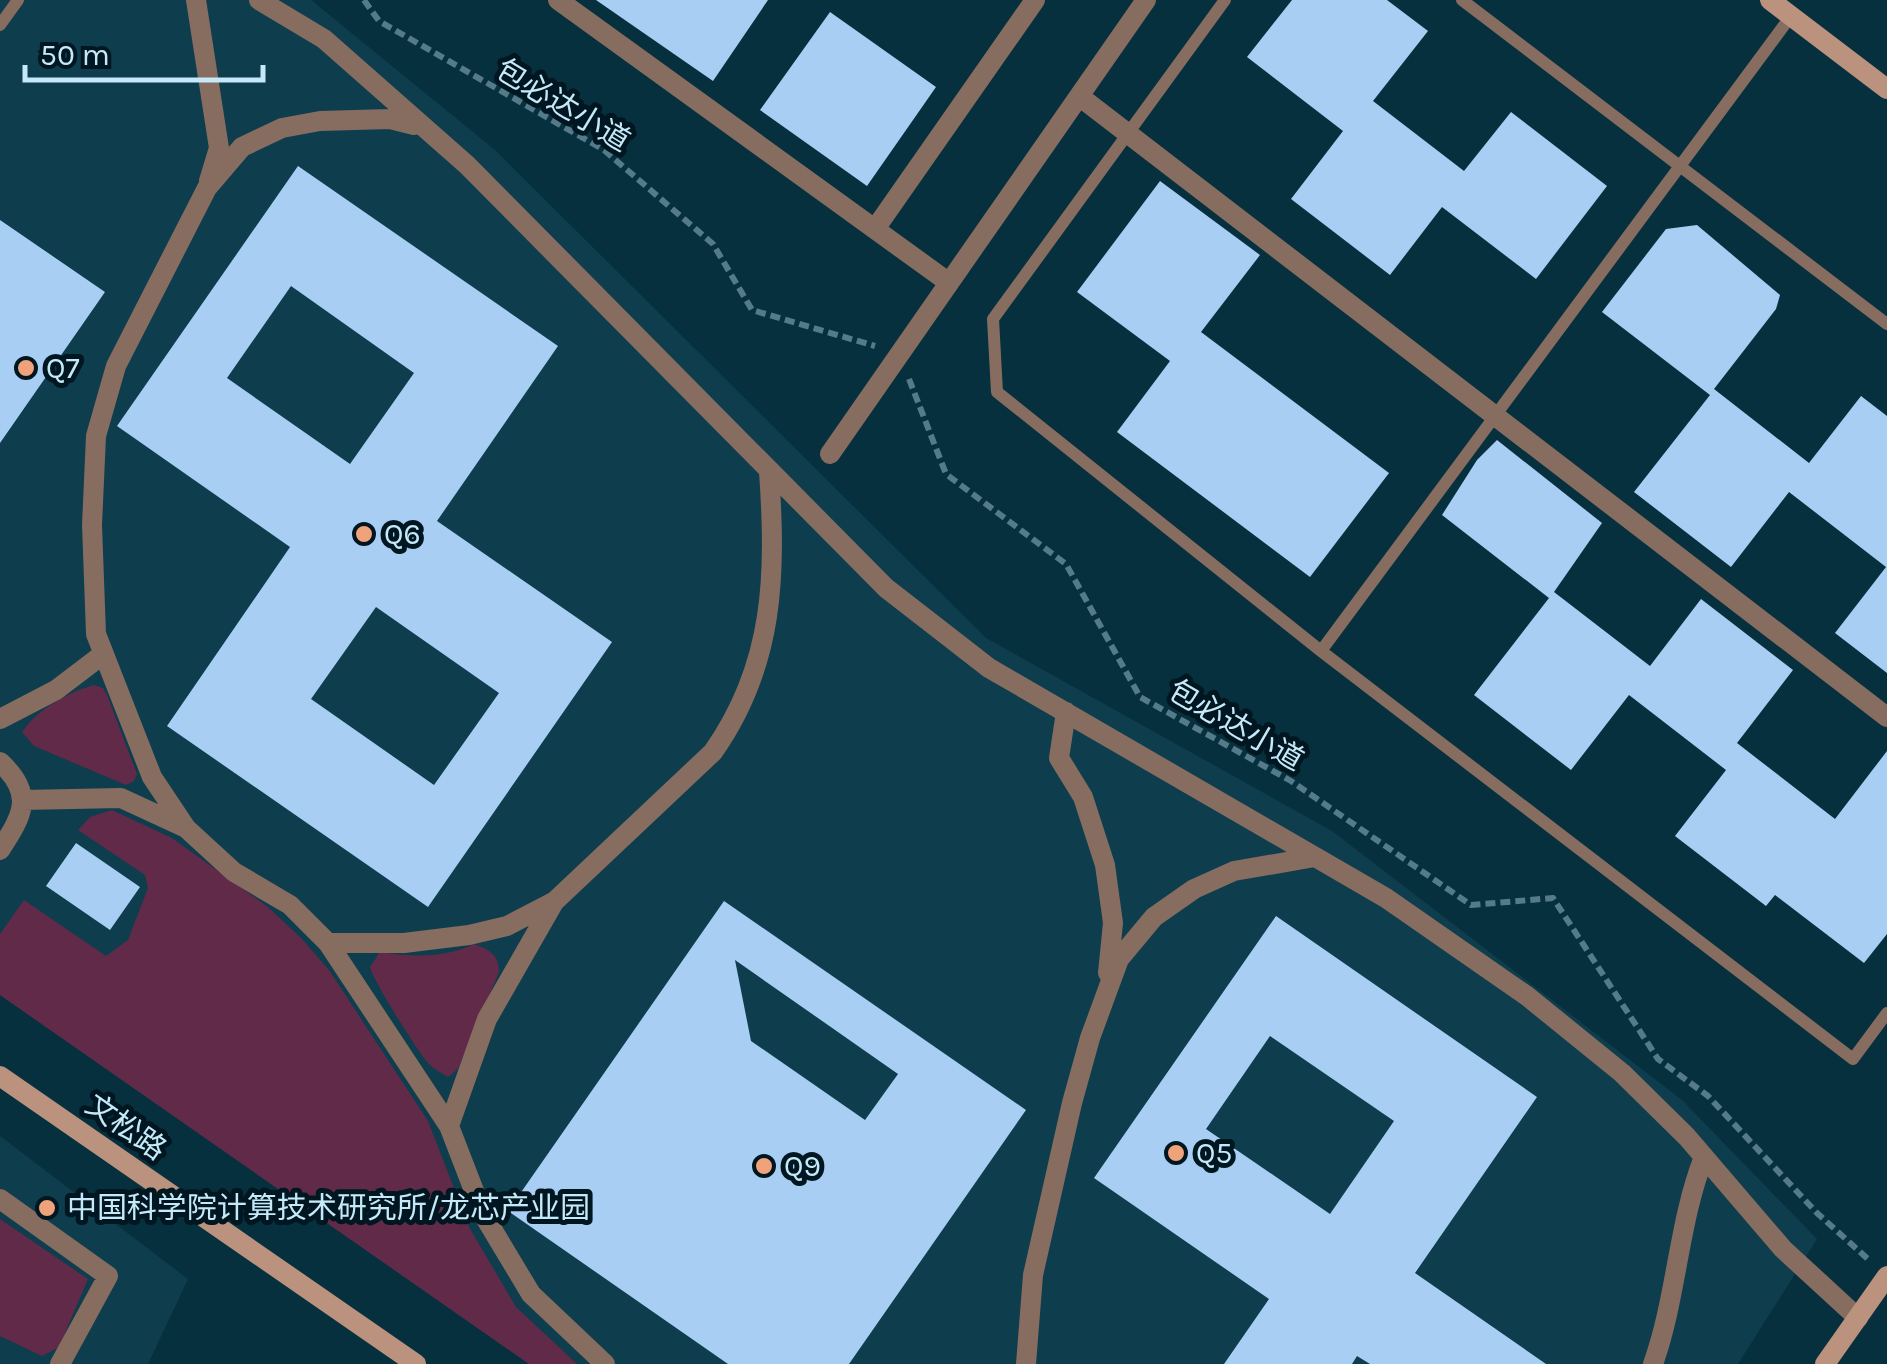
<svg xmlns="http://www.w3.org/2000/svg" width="1887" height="1364" font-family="Karla,'Noto Sans SC',sans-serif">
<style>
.built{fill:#0e3d4e}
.green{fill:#602a48}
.building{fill:#a9cef3;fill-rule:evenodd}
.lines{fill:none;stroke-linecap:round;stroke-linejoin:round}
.path{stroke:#557b8b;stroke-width:6;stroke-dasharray:10 5;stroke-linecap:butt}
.lane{stroke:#876d60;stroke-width:12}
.street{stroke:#876d60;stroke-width:20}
.secondary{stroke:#bb927e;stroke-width:20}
.poi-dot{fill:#f0a27a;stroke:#001722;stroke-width:4}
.labels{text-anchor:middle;stroke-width:10;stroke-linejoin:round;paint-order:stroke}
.street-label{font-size:30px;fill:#c6e9f9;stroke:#001722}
.poi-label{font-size:30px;fill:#c6e9f9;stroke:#001722;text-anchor:start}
</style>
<rect width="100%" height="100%" fill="#07303f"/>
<path class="built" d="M 0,0 L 311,0 L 495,150 L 986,638 L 1332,831 L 1682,1100 L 1817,1239 L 1738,1364 L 529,1364 L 0,995 Z
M 0,1136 L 188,1279 L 148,1364 L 0,1364 Z"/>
<path class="green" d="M 94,685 L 103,688 L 107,695 L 137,774 L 134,781 L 126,785 L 34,746 L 22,732 C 37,710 68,692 94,685 Z
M 112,810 L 172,838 L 268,907 L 302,939 L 329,970 L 428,1121 L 469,1227 L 516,1307 L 577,1364 L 529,1364 L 0,995 L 0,934 L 24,900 L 106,956 L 128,940 L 148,888 L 145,875 L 78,830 L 90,817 Z
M 474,944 C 488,949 499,954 499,972 L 458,1069 L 448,1077 C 441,1073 434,1069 428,1063 C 418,1052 372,979 370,967 L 380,952 C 411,957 446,958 474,944 Z
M 0,1219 L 88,1279 L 59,1347 L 42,1356 L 0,1336 Z"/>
<path class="building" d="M 596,0 L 768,0 L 713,81 Z
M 1292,0 L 1387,0 L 1428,31 L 1373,101 L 1464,171 L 1511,112 L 1607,186 L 1536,279 L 1442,207 L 1390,275 L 1291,199 L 1343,131 L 1247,57 Z
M 830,12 L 936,87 L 867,186 L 760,110 Z
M 298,166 L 558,346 L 437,521 L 612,642 L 428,907 L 167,726 L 290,547 L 117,426 ZM 291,286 L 414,373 L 350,464 L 227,378 ZM 376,607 L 499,693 L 434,785 L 311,699 Z
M 1160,181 L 1260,255 L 1201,332 L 1389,473 L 1310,577 L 1117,432 L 1170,361 L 1077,292 Z
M 0,220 L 105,292 L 0,443 Z
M 1697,225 L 1780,295 L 1776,309 L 1714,389 L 1809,463 L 1861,396 L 1887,416 L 1887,673 L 1835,633 L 1886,567 L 1789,492 L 1731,567 L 1634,492 L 1710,395 L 1602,312 L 1666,229 Z
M 1497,440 L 1602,523 L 1554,592 L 1650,666 L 1701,599 L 1793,670 L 1737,743 L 1835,819 L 1887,751 L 1887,934 L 1864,963 L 1775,895 L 1766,906 L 1675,836 L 1726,770 L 1629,695 L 1571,770 L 1474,695 L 1549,598 L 1442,515 L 1477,460 Z
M 76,843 L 140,887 L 110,930 L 46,886 Z
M 724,901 L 1026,1110 L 849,1364 L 728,1364 L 508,1211 ZM 735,960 L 898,1074 L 865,1120 L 751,1041 Z
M 1276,916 L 1537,1097 L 1415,1273 L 1546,1364 L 1370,1364 L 1357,1356 L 1352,1364 L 1224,1364 L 1269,1299 L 1094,1178 ZM 1270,1036 L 1394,1121 L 1330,1214 L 1206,1129 Z"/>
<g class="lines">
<path class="path" d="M 364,0 L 379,21 L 604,150 L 713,244 L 752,310 L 875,346
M 909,379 L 946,474 L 1066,564 L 1140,697 L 1291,781 L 1471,905 L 1553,898 L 1658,1059 L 1708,1096 L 1817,1213 L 1869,1260"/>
<path class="lane" d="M 1225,0 L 993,319 L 997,392 L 1321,651 L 1853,1059 L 1887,1013
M 1462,0 L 1887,324
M 0,25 L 18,0
M 1321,651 L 1791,16"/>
<path class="street" d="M 196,0 L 219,148 L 209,181
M 259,0 L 324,39 L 467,165 L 886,588 L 989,668 L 1386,898 L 1527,996 L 1622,1073 L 1687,1137 L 1783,1249 L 1858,1318
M 558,0 L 948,282
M 1079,96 L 1887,717
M 875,229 L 1035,0
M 830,454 L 1146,0
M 1066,712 L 1059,758 L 1083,797 L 1105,865 L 1113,923 L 1108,973
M 0,719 L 56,690 L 102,655
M 0,762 C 35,794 23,815 0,850
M 22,800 L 121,798 L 186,828 L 234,872 L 290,905 L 328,943 L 449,1126 L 483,1214 L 531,1294 L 605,1364
M 186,828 L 152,777 L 96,634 L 92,525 L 96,436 L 116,366 L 207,188 L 242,147 L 282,128 L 320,121 L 390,119 L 414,125
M 328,943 L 404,943 L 469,935 L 507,926 L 555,901 L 713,752 C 775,664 776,574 769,471
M 449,1126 L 487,1019 L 554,902
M 0,1199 L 108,1276 L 60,1364
M 1026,1364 L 1033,1275 L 1072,1103 L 1090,1038 L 1119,959 L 1154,917 L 1194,889 L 1234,871 L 1315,857
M 1653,1364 C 1677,1297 1678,1223 1704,1157"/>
<path class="secondary" d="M 1770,0 L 1887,89
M 0,1076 L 416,1364
M 1825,1364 L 1887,1276"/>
</g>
<g class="poi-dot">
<circle cx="26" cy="368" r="10"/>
<circle cx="364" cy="534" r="10"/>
<circle cx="1176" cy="1153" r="10"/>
<circle cx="764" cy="1166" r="10"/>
<circle cx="47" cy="1208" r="10"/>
</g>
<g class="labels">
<g class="street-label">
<text transform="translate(563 105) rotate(31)" y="10">包必达小道</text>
<text transform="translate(1236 725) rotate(30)" y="10">包必达小道</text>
<text transform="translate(126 1127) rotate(35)" y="10">文松路</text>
</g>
<g class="poi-label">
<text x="46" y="378">Q7</text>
<text x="384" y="544">Q6</text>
<text x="1196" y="1163">Q5</text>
<text x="784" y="1176">Q9</text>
<text x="67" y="1218">中国科学院计算技术研究所/龙芯产业园</text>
</g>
</g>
<path d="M25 65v15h238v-15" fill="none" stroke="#c6e9f9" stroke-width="5"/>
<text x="40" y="65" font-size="30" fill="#c6e9f9" stroke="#001722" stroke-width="8" paint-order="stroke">50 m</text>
</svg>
